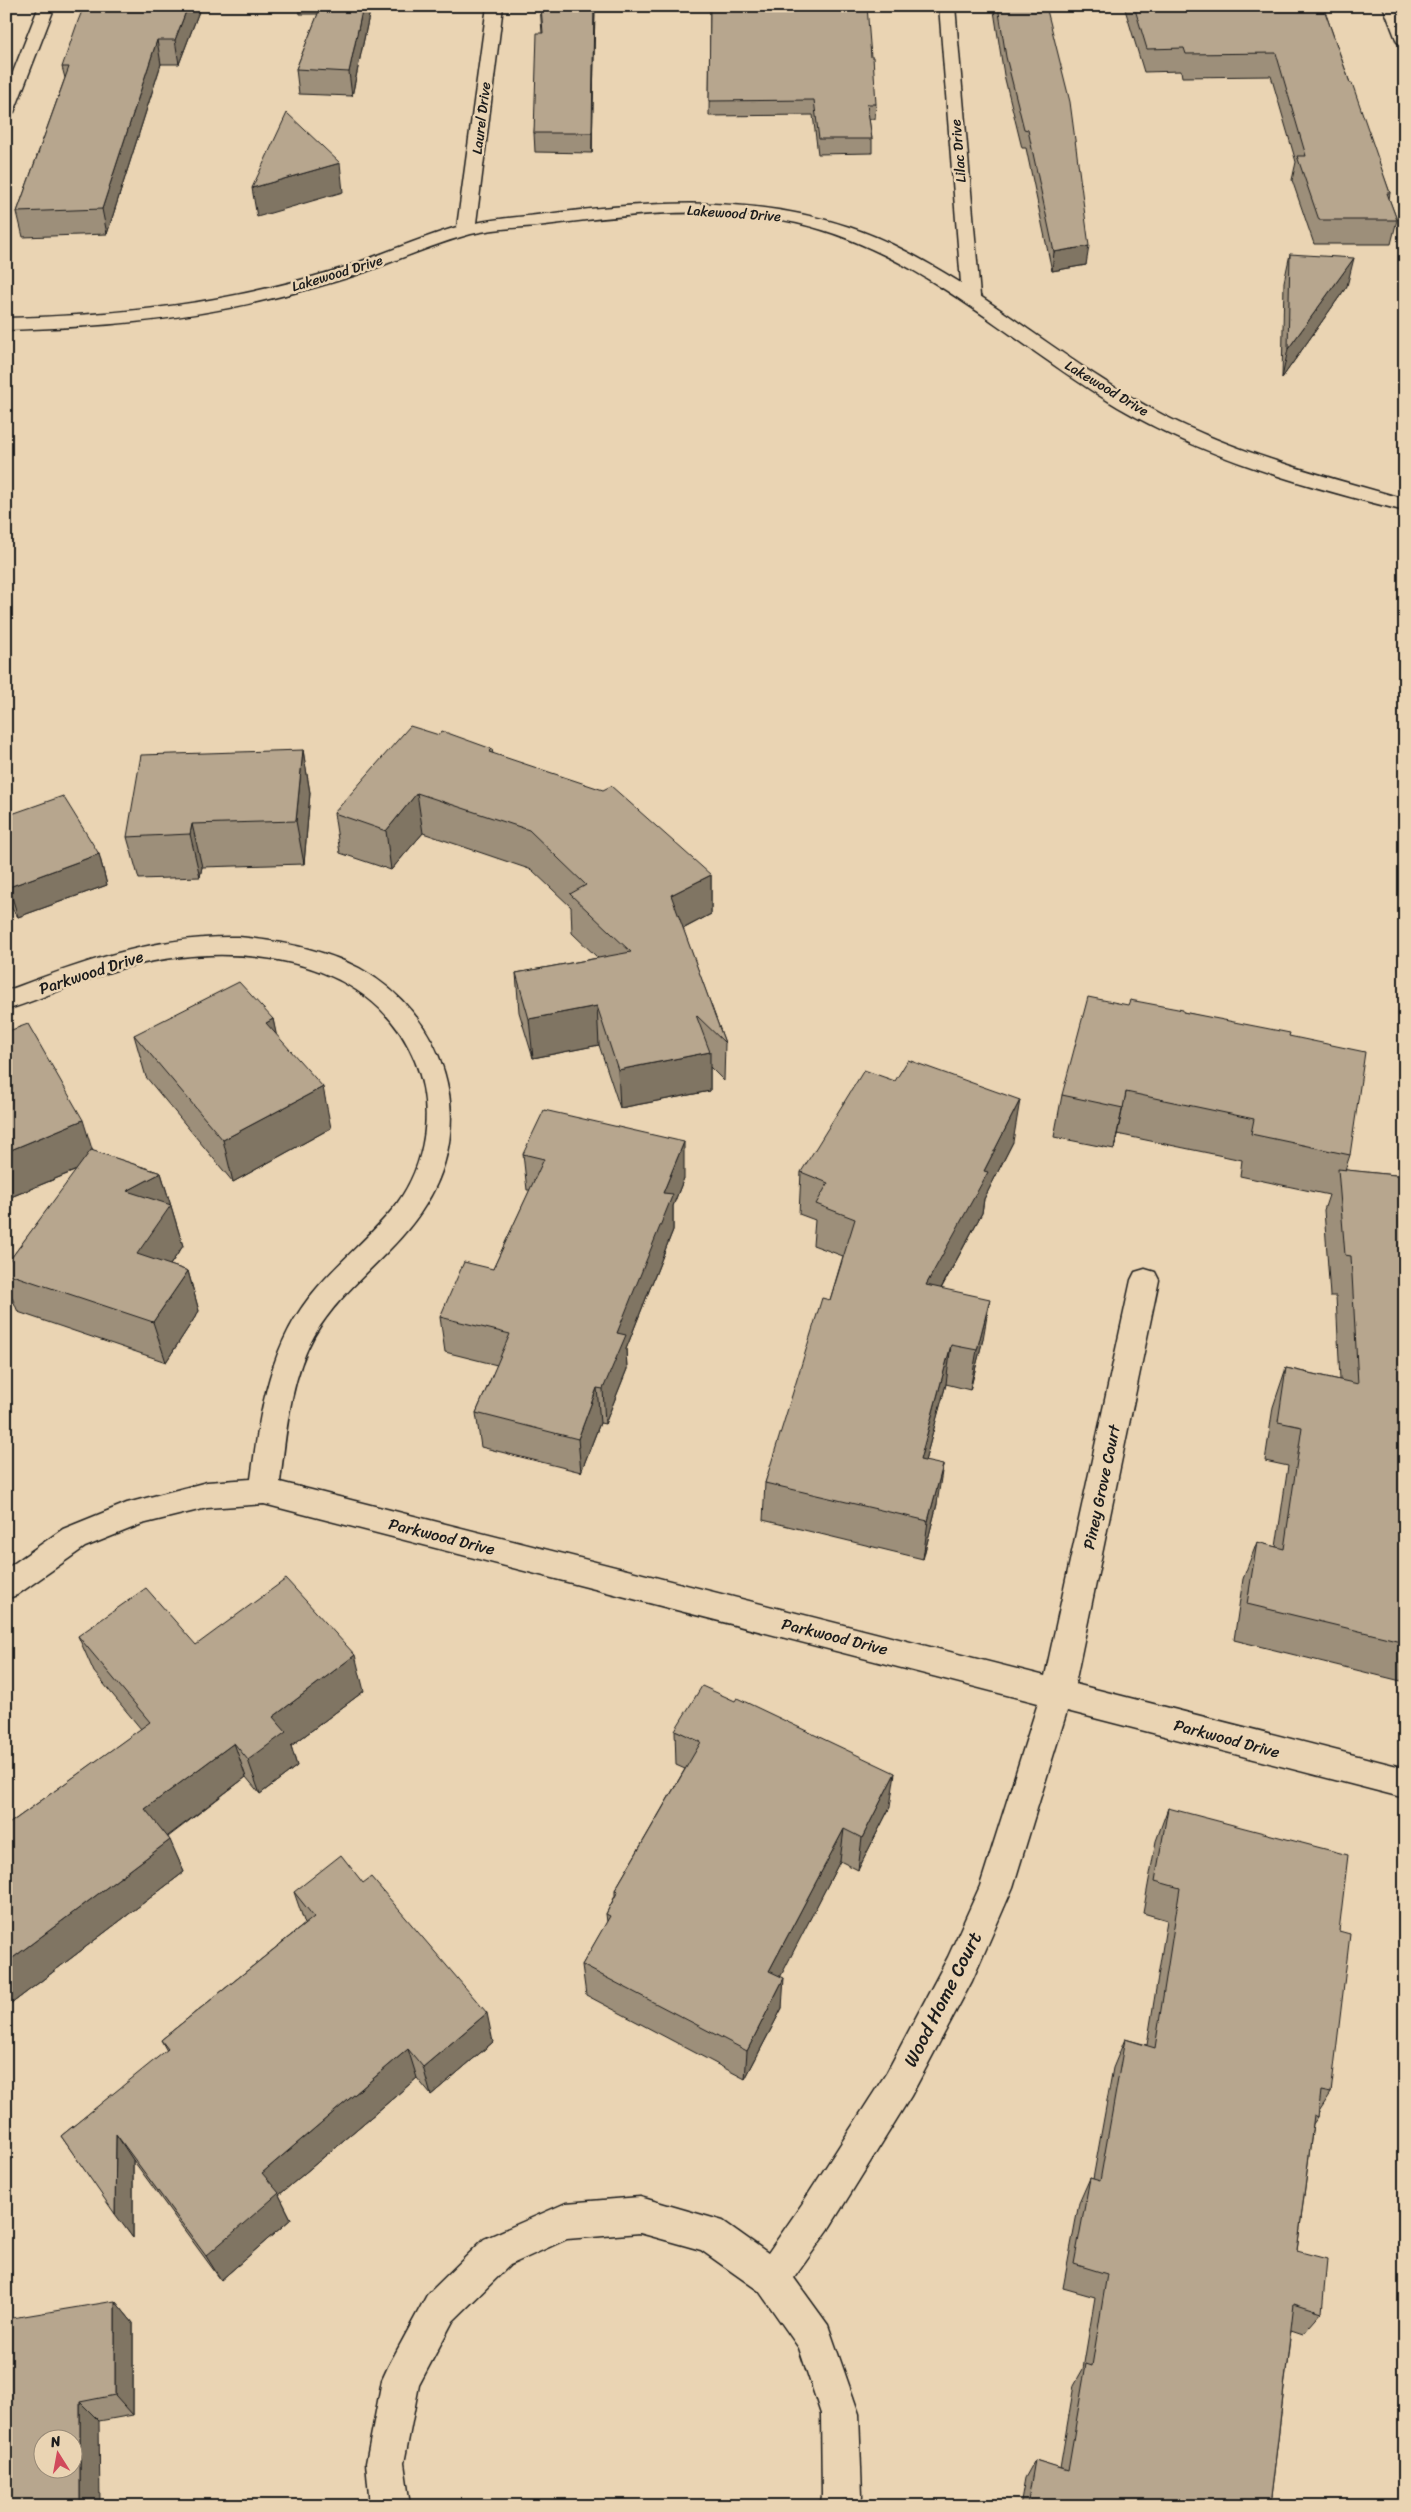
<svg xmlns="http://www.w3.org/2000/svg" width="1411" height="2512" font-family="Sriracha,sans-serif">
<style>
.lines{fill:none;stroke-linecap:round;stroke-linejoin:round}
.minor-casing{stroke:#1c1c1c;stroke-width:3}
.minor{fill:#ead4b3;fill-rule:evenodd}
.wall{fill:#9d8f7a;stroke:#1c1c1c}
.shaded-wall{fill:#807463;stroke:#1c1c1c}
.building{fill:#b7a68e;stroke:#1c1c1c;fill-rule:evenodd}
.labels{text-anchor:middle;stroke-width:5;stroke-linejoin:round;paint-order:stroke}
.far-street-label{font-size:14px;fill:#1c1c1c;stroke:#ead4b3}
.street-label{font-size:16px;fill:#1c1c1c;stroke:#ead4b3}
.near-street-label{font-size:19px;fill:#1c1c1c;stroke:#ead4b3}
</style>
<rect width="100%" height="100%" fill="#ead4b3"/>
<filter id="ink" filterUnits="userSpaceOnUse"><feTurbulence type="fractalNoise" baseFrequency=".02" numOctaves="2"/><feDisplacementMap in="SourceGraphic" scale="10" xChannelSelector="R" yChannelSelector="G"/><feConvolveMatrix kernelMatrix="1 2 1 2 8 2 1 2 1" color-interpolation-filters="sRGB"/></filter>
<g filter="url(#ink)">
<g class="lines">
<g class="minor-casing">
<path id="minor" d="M 39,6 L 55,6 L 14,112 L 6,117 L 6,90 Z
M 487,6 L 503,6 L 476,223 C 504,217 534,216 563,212 C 658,201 756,196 849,227 C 889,240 925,261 961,283 L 939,6 L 955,6 L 980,296 C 1041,337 1099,382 1165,416 C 1240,454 1323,476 1405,499 L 1405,511 C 1307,487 1205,458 1118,407 C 1012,344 921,252 797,223 C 715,204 627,215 545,225 C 520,228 495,228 471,234 C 434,244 400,259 365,272 C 333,283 299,292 265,300 C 179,321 94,327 6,330 L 6,318 C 124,315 223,304 336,270 C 377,257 416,239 457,227 Z
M 1383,6 L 1399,6 L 1405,21 L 1405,47 L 1397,42 Z
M 239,937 C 279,941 323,949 359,968 C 445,1015 478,1120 426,1204 C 396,1254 343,1285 314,1336 C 290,1379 286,1434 280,1482 L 1045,1676 L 1131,1280 L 1135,1272 L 1145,1269 L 1155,1272 L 1159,1280 L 1075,1684 L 1405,1768 L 1405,1798 L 1067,1711 L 1013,1887 L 972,1981 L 911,2096 L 828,2230 L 794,2278 L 828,2325 L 859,2414 L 862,2496 L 860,2506 L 820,2506 L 822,2496 L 821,2414 L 799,2348 L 759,2291 L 701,2250 L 640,2233 L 567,2239 L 510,2265 L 453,2321 L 419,2385 L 404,2463 L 410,2506 L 370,2506 L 366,2463 L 382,2380 L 388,2367 L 427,2295 L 484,2239 L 566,2203 L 640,2197 L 723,2221 L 768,2253 L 802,2204 L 887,2072 L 948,1957 L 980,1886 L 1038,1703 L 264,1504 L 207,1508 L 142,1524 L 85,1547 L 17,1595 L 6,1599 L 6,1569 L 63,1529 L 127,1503 L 207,1482 L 251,1479 C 260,1411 270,1341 317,1288 C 342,1259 372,1235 396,1205 C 426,1164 435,1109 415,1061 C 371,952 230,941 131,966 C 88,976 49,997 6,1010 L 6,991 C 82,962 156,935 239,937 Z"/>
</g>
<use href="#minor" class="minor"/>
</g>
<path class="wall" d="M 201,6 L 179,64 L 161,64 L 107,234 L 23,237 L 17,212 L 65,78 L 62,67 Z
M 299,6 L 371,6 L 352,96 L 299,94 L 296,69 L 318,14 L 300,14 Z
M 540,6 L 595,6 L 592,153 L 535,152 L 534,133 L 542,33 Z
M 710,6 L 876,104 L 875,119 L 869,119 L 872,139 L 872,153 L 818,154 L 813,115 L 709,116 Z
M 994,6 L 1046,6 L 1086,265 L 1052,271 L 1026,148 L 1022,148 L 1004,75 L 994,11 Z
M 1124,6 L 1323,6 L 1350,83 L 1390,193 L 1389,199 L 1397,220 L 1391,244 L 1314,244 L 1292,180 L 1296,162 L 1271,76 L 1182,77 L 1181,71 L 1144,72 Z
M 1290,254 L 1347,286 L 1282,378 L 1284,282 Z
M 439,735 L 492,749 L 493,754 L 711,875 L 711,914 L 683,929 L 725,1043 L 724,1081 L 710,1067 L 710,1091 L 620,1108 L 599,1045 L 533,1058 L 519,1012 L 516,973 L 598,958 L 572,933 L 571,907 L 532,870 L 423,833 L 391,870 L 340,853 L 334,813 Z
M 303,750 L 310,793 L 304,864 L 202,867 L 200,877 L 139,879 L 127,837 Z
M 6,816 L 99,854 L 107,885 L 18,917 L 6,901 Z
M 1128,1005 L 1183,1012 L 1289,1036 L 1350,1155 L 1345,1170 L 1405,1176 L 1405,1674 L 1401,1681 L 1234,1640 L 1243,1579 L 1257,1542 L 1276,1547 L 1288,1466 L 1265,1461 L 1273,1407 L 1286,1368 L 1340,1380 L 1336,1296 L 1330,1296 L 1324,1210 L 1329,1195 L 1240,1176 L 1242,1160 L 1117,1134 L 1114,1149 L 1054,1137 L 1062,1095 Z
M 273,1019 L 276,1035 L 331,1128 L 233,1182 L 146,1077 L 134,1035 Z
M 6,1032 L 93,1151 L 161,1173 L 183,1246 L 170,1265 L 188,1271 L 199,1311 L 166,1362 L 18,1312 L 6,1283 L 6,1265 L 77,1170 L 6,1199 Z
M 1013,1142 L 984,1199 L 982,1213 L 941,1289 L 983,1339 L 970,1390 L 946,1384 L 925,1461 L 937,1504 L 923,1559 L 763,1520 L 765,1483 L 830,1300 L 843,1256 L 813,1245 L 815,1220 L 799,1214 L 801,1172 Z
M 523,1154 L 684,1178 L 673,1206 L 673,1230 L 626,1349 L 627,1369 L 605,1424 L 600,1423 L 581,1472 L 481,1447 L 476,1413 L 497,1365 L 445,1352 L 440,1317 L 493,1269 L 530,1190 L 527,1190 Z
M 78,1636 L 196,1645 L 364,1691 L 291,1746 L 297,1766 L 260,1794 L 246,1777 L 168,1837 L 184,1872 L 11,2004 L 6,1998 L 6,1826 L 141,1729 L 94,1672 Z
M 675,1730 L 890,1807 L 858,1870 L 840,1861 L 780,1976 L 782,2008 L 745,2079 L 586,1995 L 582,1965 L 607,1922 L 606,1914 L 615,1896 L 615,1890 L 685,1769 L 676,1765 Z
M 1168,1808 L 1339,1931 L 1331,2093 L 1318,2113 L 1318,2117 L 1313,2124 L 1297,2251 L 1322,2312 L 1303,2334 L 1291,2330 L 1270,2506 L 1020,2506 L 1025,2478 L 1035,2460 L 1060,2468 L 1074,2385 L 1083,2369 L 1095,2297 L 1063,2288 L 1079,2203 L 1090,2178 L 1093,2179 L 1113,2068 L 1125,2039 L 1147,2045 L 1167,1920 L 1143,1913 L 1156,1841 Z
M 294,1892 L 493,2042 L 431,2095 L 417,2078 L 279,2195 L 291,2219 L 221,2280 L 133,2160 L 133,2238 L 61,2136 L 167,2051 L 161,2040 L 305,1924 Z
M 115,2301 L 133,2323 L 133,2415 L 99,2421 L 6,2506 Z"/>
<path class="shaded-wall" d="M 188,6 L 201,6 L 179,64 L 175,40 Z
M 363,6 L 371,6 L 352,96 L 349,72 Z
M 594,6 L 595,6 L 592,153 L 592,133 Z
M 157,40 L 161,64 L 107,234 L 102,209 Z
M 340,163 L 343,192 L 257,217 L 252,188 Z
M 1089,246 L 1086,265 L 1052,271 L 1054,252 Z
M 1354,258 L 1347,286 L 1282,378 L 1288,349 Z
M 303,750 L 310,793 L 304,864 L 296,821 Z
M 417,793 L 423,833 L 391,870 L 386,831 Z
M 192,824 L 202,867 L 200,877 L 190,834 Z
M 99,854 L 107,885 L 18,917 L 9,887 Z
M 711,875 L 711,914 L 671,935 L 671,895 Z
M 597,1006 L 599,1045 L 533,1058 L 529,1019 Z
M 273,1019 L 282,1061 L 266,1023 Z
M 710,1052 L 710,1091 L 620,1108 L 618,1070 Z
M 323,1087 L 331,1128 L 233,1182 L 223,1140 Z
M 1126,1092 L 1117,1134 L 1114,1149 Z
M 1020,1100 L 1013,1142 L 984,1199 L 982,1213 L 921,1325 L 926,1285 L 984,1171 Z
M 83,1120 L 96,1162 L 6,1199 L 6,1152 Z
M 684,1142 L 684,1178 L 673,1206 L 673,1230 L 626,1349 L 627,1369 L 605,1424 L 603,1389 L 617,1333 L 663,1193 Z
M 161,1173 L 183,1246 L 150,1294 L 137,1254 L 127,1191 Z
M 188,1271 L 199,1311 L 166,1362 L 153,1322 Z
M 990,1299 L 983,1339 L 970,1390 L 977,1350 Z
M 951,1345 L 946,1384 L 915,1498 L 920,1460 Z
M 597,1388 L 600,1423 L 581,1472 L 578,1439 Z
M 943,1465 L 937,1504 L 923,1559 L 928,1521 Z
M 355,1655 L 364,1691 L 291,1746 L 297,1766 L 260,1794 L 248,1760 L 273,1717 Z
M 234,1743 L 246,1777 L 160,1842 L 145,1809 Z
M 895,1773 L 890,1807 L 858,1870 L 862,1838 Z
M 844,1829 L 840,1861 L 768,2001 L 769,1971 Z
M 170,1840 L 184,1872 L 11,2004 L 6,1997 L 6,1963 Z
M 784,1978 L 782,2008 L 745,2079 L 747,2051 Z
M 487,2013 L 493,2042 L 431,2095 L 423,2067 Z
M 408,2049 L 417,2078 L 279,2195 L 291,2219 L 221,2280 L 206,2256 L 262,2173 Z
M 116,2134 L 133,2160 L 133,2238 L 115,2214 Z
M 115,2301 L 133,2323 L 133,2415 L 115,2395 Z
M 80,2402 L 99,2421 L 100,2506 L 81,2506 L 80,2505 Z"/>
<path class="building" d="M 84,6 L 188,6 L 175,40 L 157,40 L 102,209 L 17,212 L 69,67 L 62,67 L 78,21 Z
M 321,6 L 363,6 L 349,72 L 296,69 Z
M 541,6 L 594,6 L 592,133 L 534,133 L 537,33 L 543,33 Z
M 710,6 L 867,6 L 871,57 L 873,57 L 876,104 L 867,104 L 872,139 L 819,139 L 814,100 L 709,101 Z
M 998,6 L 1046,6 L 1070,102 L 1089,246 L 1054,252 L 1028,130 L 1024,129 L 1006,57 Z
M 1134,6 L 1323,6 L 1350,83 L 1352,83 L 1390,193 L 1387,193 L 1397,220 L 1319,220 L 1297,156 L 1306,156 L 1276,53 L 1186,54 L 1184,48 L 1147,49 Z
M 287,113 L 340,163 L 252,188 Z
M 1290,254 L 1354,258 L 1288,349 Z
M 410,726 L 439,735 L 442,731 L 492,749 L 489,752 L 603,790 L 611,786 L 711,875 L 671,895 L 725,1043 L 696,1015 L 710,1052 L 618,1070 L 597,1006 L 529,1019 L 516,973 L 631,952 L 570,894 L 586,885 L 529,830 L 417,793 L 386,831 L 334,813 Z
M 303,750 L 296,821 L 192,824 L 190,834 L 127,837 L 141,755 Z
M 63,796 L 99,854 L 9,887 L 6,884 L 6,816 Z
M 239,982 L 273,1019 L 266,1023 L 323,1087 L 223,1140 L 134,1035 Z
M 1088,997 L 1128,1005 L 1130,1000 L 1183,1010 L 1183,1012 L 1290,1033 L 1289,1036 L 1365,1052 L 1350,1155 L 1251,1134 L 1254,1119 L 1126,1092 L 1123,1108 L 1062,1095 Z
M 28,1024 L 83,1120 L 6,1152 L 6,1032 Z
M 908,1060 L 1020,1100 L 984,1171 L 988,1172 L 926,1285 L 990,1299 L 977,1350 L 951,1345 L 920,1460 L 943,1465 L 928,1521 L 765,1483 L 822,1298 L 830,1300 L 855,1219 L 816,1204 L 828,1183 L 801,1172 L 864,1070 L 895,1081 Z
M 544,1110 L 684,1142 L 663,1193 L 673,1194 L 617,1333 L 626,1335 L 603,1389 L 597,1388 L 578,1439 L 476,1413 L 510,1334 L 440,1317 L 464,1262 L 493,1269 L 544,1159 L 523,1154 Z
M 91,1150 L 161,1173 L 127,1191 L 171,1205 L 137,1254 L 188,1271 L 153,1322 L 6,1273 L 6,1265 Z
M 1338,1169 L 1405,1176 L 1405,1642 L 1247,1604 L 1257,1542 L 1284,1549 L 1302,1427 L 1278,1422 L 1286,1368 L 1358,1384 L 1351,1256 L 1345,1255 Z
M 286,1579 L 355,1655 L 273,1717 L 286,1732 L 248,1760 L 234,1743 L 145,1809 L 170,1840 L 6,1963 L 6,1826 L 150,1722 L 78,1636 L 146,1588 L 196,1645 Z
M 702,1686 L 735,1701 L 737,1698 L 895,1773 L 862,1838 L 844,1829 L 769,1971 L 784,1978 L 747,2051 L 582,1965 L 610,1916 L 606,1914 L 618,1891 L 615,1890 L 701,1742 L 675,1730 Z
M 1168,1808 L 1348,1855 L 1339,1931 L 1350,1934 L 1331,2093 L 1321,2091 L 1318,2117 L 1314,2115 L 1297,2251 L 1327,2259 L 1322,2312 L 1294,2303 L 1270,2506 L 1027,2506 L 1035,2460 L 1068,2470 L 1086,2364 L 1092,2366 L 1107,2274 L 1074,2264 L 1090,2178 L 1100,2181 L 1125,2039 L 1155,2048 L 1180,1888 L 1155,1881 Z
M 341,1855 L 363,1883 L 371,1877 L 487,2013 L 423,2067 L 408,2049 L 262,2173 L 279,2193 L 206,2256 L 116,2134 L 115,2214 L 61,2136 L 168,2049 L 161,2040 L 314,1917 L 294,1892 Z
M 115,2301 L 115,2395 L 80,2402 L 80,2505 L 86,2504 L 86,2506 L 6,2506 L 6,2319 ZM 42,2440 L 72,2440 L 72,2470 L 42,2470 Z"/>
</g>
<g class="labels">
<g class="far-street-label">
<text transform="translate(481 118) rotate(-83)" y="5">Laurel Drive</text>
<text transform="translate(958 151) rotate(-95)" y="5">Lilac Drive</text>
<text transform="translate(734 213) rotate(4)" y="5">Lakewood Drive</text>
<text transform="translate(337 273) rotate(-17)" y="5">Lakewood Drive</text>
<text transform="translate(1107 388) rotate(31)" y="5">Lakewood Drive</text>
</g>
<g class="street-label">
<text transform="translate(91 972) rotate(-18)" y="6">Parkwood Drive</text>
<text transform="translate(1101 1487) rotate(-78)" y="6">Piney Grove Court</text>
<text transform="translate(442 1536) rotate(14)" y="6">Parkwood Drive</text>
<text transform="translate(835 1636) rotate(14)" y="6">Parkwood Drive</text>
<text transform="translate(1227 1738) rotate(15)" y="6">Parkwood Drive</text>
</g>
<g class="near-street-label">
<text transform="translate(942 1999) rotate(-63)" y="7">Wood Home Court</text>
</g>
</g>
<rect width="1411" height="2512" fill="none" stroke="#ead4b3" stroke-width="25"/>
<rect x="12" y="12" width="1386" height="2487" fill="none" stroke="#1c1c1c" stroke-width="2" filter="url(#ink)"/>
<g transform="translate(58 2454) rotate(349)"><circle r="24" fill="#ead4b3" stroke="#988a77"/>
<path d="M0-4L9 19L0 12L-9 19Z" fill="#d1495b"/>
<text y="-8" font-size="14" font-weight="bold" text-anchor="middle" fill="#1c1c1c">N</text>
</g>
</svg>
